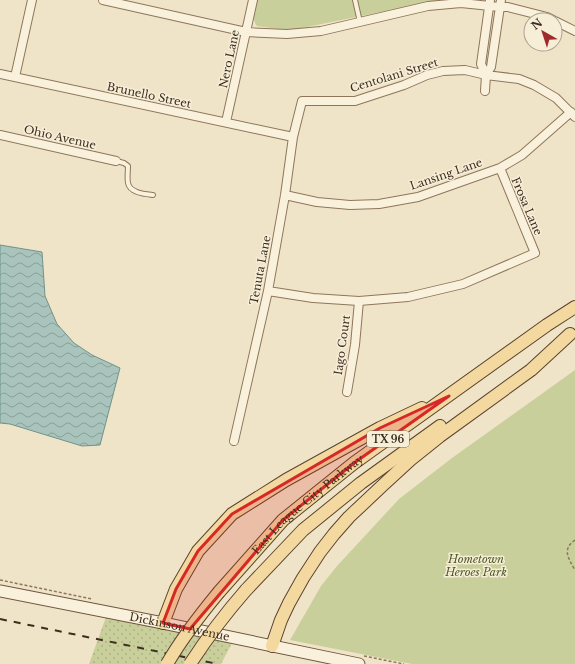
<svg xmlns="http://www.w3.org/2000/svg" width="575" height="664" font-family="'Libre Baskerville',serif">
<style>
.grass{fill:url(#grass-dots)}
.park{fill:#c9cf9b}
.water{fill:url(#water-waves);stroke:#6f938a}
.lines{fill:none;stroke-linecap:round;stroke-linejoin:round}
.lane-casing{stroke:#8d765c;stroke-width:6}
.street-casing{stroke:#8d765c;stroke-width:10}
.secondary-casing{stroke:#6f573f;stroke-width:13}
.primary-casing{stroke:#5b4430;stroke-width:14}
.path{stroke:#8d765c;stroke-width:1.5;stroke-dasharray:3 2;stroke-linecap:butt}
.lane{stroke:#faf1dc;stroke-width:4}
.street{stroke:#faf1dc;stroke-width:8}
.secondary{stroke:#faf1dc;stroke-width:11}
.primary{stroke:#f3d9a0;stroke-width:12}
.rail{stroke:#3d2e20;stroke-width:2;stroke-dasharray:7 7;stroke-linecap:butt}
.primary-bridge-casing{stroke:#5b4430;stroke-width:14;stroke-linecap:butt}
.primary-bridge{stroke:#f3d9a0;stroke-width:12}
.marked{fill:#d62828;fill-opacity:0.2;stroke:#d62828;stroke-width:3;stroke-linejoin:round}
.labels{text-anchor:middle;stroke-width:3;stroke-linejoin:round;paint-order:stroke}
.shield{fill:#f7eed8;stroke:#756857;stroke-width:1}
.shield-label{font-size:10px;font-weight:bold;fill:#3d2e20}
.street-label{font-size:11px;fill:#3d2e20;stroke:#f7eed8}
.park-label{font-size:11px;font-style:italic;fill:#4d5a26;stroke:#f7eed8}
</style>
<defs>
<pattern id="grass-dots" width="8" height="8" patternUnits="userSpaceOnUse"><rect width="8" height="8" fill="#c9cf9b"/><path d="M2 2h.1M6 6h.1" fill="none" stroke="#aeb285" stroke-width="1.8" stroke-linecap="round"/></pattern>
<pattern id="water-waves" width="16" height="10" patternUnits="userSpaceOnUse"><rect width="16" height="10" fill="#a9c4bc"/><path d="M0 5q4-4 8 0t8 0" fill="none" stroke="#8ba098"/></pattern>
</defs>
<rect width="100%" height="100%" fill="#f0e4c8"/>
<path class="grass" d="M 106,617 L 232,643 L 221,664 L 89,664 Z"/>
<path class="park" d="M 257,0 L 447,0 L 425,3 L 297,29 L 278,29 L 257,26 C 251,19 255,9 257,0 Z
M 575,370 L 575,664 L 412,664 L 290,640 L 321,586 L 337,566 L 399,499 L 452,458 Z"/>
<path class="water" d="M 0,245 L 42,252 L 45,296 L 57,324 L 74,343 L 92,355 L 120,368 L 100,445 L 82,446 L 10,424 L 0,423 Z"/>
<g class="lines">
<g class="lane-casing">
<path id="lane" d="M 355,0 L 360,22
M 116,161 L 124,163 L 128,166 C 128,171 127,178 128,183 C 130,193 145,194 153,195"/>
</g>
<g class="street-casing">
<path id="street" d="M 103,0 L 246,32 L 287,34 L 321,31 L 428,6 L 461,3 L 500,7 L 508,7 L 547,17 L 553,20
M 555,21 L 575,31
M 0,74 L 293,137
M 486,75 L 491,67 L 501,0
M 15,77 L 32,0
M 485,91 L 486,75 L 481,64 L 490,0
M 226,122 L 253,0
M 0,135 L 116,161
M 285,195 L 317,202 L 350,205 L 379,204 L 418,197 L 500,168 L 522,155 L 571,112
M 268,291 L 313,298 L 359,301 L 408,297 L 463,284 L 535,253 L 500,168
M 347,392 L 355,345 L 359,301
M 234,441 L 268,291 L 285,195 L 293,137 L 302,101 L 355,101 L 404,85 L 427,75 L 443,71 L 465,70 L 486,75 L 519,79 L 534,85 L 556,98 L 575,117"/>
</g>
<g class="secondary-casing">
<g id="secondary">
<path id="s1" d="M 0,591 L 163,623 L 359,664"/>
</g>
</g>
<g class="primary-casing">
<g id="primary">
<path d="M 246,590 L 303,530 L 361,483 L 440,426"/>
<path id="s2" d="M 219,592 L 283,520 L 354,463 L 547,325 L 575,307"/>
<path d="M 163,623 L 176,589 L 198,551 L 232,514 L 286,480 L 380,428 L 422,408"/>
<path d="M 272,646 L 281,620 L 289,603 L 303,578 L 320,552 L 334,534 L 349,517 L 383,485 L 410,460 L 440,436 L 531,370 L 570,334"/>
</g>
</g>
<path class="path" d="M 575,540 C 562,549 568,558 575,570
M 0,580 L 92,599
M 364,656 L 404,664"/>
<use href="#lane" class="lane"/>
<use href="#street" class="street"/>
<use href="#secondary" class="secondary"/>
<use href="#primary" class="primary"/>
<path class="rail" d="M 0,619 L 218,664"/>
<g class="primary-bridge-casing">
<path id="primary-bridge" d="M 167,664 C 182,638 200,615 219,592
M 190,664 C 207,638 225,614 246,590"/>
</g>
<use href="#primary-bridge" class="primary-bridge"/>
</g>
<path class="marked" d="M 449,396 L 354,463 L 283,520 L 190,629 L 163,623 L 176,589 L 198,551 L 232,514 L 380,428 Z"/>
<g class="labels">
<rect class="shield" x="367" y="431" width="42" height="16" rx="3"/>
<g class="shield-label">
<text x="388" y="443">TX 96</text>
</g>
<g class="street-label">
<text transform="translate(229 59) rotate(-78)" y="4">Nero Lane</text>
<text transform="translate(394 75) rotate(-17)" y="4">Centolani Street</text>
<text transform="translate(149 95) rotate(12)" y="4">Brunello Street</text>
<text transform="translate(60 137) rotate(13)" y="4">Ohio Avenue</text>
<text transform="translate(446 174) rotate(-19)" y="4">Lansing Lane</text>
<text transform="translate(527 206) rotate(67)" y="4">Frosa Lane</text>
<text transform="translate(260 270) rotate(-79)" y="4">Tenuta Lane</text>
<text transform="translate(342 345) rotate(-82)" y="4">Iago Court</text>
<text dy="4" stroke="none"><textPath href="#s2" startOffset="125">East League City Parkway</textPath></text>
<text dy="4" stroke="none"><textPath href="#s1" startOffset="183">Dickinson Avenue</textPath></text>
</g>
<g class="park-label">
<text x="476" y="563">Hometown<tspan x="476" dy="13">Heroes Park</tspan></text>
</g>
</g>
<g transform="translate(543 32) rotate(321)"><circle r="19" fill="#f7eed8" stroke="#ada18e"/>
<path d="M0-3L7 15L0 10L-7 15Z" fill="#9e2a2b"/>
<text y="-6" font-size="11" font-weight="bold" text-anchor="middle" fill="#3d2e20">N</text>
</g>
</svg>
